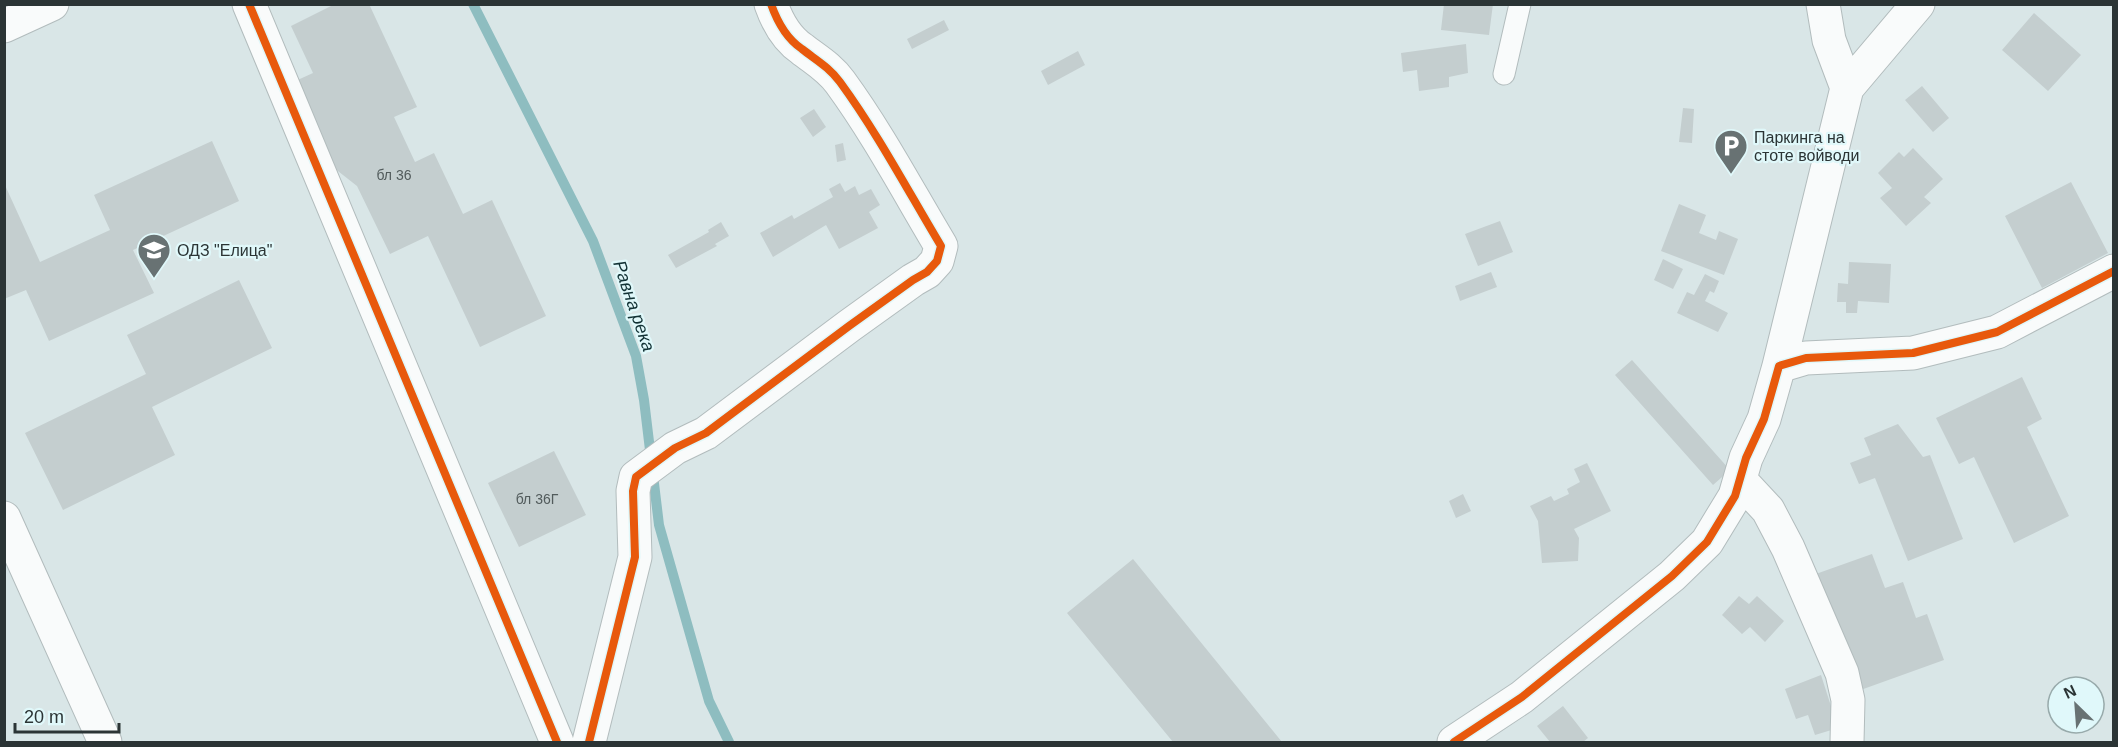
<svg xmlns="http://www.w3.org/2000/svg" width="2118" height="747" font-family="Arial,sans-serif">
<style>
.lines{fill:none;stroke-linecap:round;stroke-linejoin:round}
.stream{stroke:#8ebdc0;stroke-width:10}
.building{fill:#c4cecf}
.service-casing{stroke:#b2bcbd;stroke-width:23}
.minor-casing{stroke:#b2bcbd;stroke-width:35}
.service{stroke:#f9fbfb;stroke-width:21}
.minor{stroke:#f9fbfb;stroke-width:33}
.cycleway-casing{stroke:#e0f8fa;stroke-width:11}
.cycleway{stroke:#e8590c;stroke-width:8}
.labels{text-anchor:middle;stroke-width:4.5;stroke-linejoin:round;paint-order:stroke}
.number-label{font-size:14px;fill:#525b5c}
.poi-label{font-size:16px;fill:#2b3435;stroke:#e0f8fa;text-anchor:start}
.water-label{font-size:18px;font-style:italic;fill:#123235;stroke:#e0f8fa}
</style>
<rect width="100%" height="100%" fill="#d9e6e7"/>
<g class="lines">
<path class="stream" d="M 473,4 L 593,241 L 636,356 L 644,400 L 659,525 L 709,701 L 729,742"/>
</g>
<path class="building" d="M 335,4 L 369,4 L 417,107 L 394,117 L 415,162 L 434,153 L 463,214 L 492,200 L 546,316 L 480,347 L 428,236 L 390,254 L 357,186 L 329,164 L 291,83 L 313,73 L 291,26 Z
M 1444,4 L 1493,4 L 1489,35 L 1441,30 Z
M 2034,13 L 2081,55 L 2048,91 L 2002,50 Z
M 944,20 L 949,30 L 912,49 L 907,39 Z
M 1466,44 L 1468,73 L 1449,77 L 1449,87 L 1419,91 L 1417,70 L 1403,72 L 1401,53 Z
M 1078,51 L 1085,65 L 1048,85 L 1041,71 Z
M 1922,86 L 1949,118 L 1933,132 L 1905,100 Z
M 1683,108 L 1694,109 L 1692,143 L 1679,142 Z
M 814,109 L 826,127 L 813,137 L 800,118 Z
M 212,141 L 239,201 L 133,250 L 154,293 L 49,341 L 26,290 L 4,299 L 4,183 L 40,262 L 110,230 L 94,195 Z
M 843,143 L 846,160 L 837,162 L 835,145 Z
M 1913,148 L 1943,179 L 1924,197 L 1931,203 L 1906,226 L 1880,198 L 1892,188 L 1878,173 L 1899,152 L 1904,157 Z
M 2071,182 L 2108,253 L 2042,288 L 2005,216 Z
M 840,183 L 845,192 L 855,186 L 859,195 L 871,189 L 880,205 L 869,212 L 878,228 L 839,249 L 826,225 L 773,257 L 760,233 L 792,215 L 794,219 L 833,197 L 829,189 Z
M 1679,204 L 1706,215 L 1699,233 L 1716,240 L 1719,231 L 1738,239 L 1724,275 L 1661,251 Z
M 1500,221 L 1513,252 L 1478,266 L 1465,234 Z
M 721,222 L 729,236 L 715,244 L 717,246 L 676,268 L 668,255 L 709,232 L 708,230 Z
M 1663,259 L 1683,269 L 1673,289 L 1654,280 Z
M 1849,262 L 1891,264 L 1889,303 L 1858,301 L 1857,313 L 1846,313 L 1846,302 L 1837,302 L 1838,283 L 1848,284 Z
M 1491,272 L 1497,287 L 1460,301 L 1455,286 Z
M 1705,274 L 1719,281 L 1714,293 L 1710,291 L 1705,301 L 1728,313 L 1718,332 L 1677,313 L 1687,292 L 1694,295 Z
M 239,280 L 272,348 L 152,407 L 175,455 L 63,510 L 25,433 L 146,374 L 127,335 Z
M 1632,360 L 1730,470 L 1713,485 L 1615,375 Z
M 2022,377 L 2042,419 L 2027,427 L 2069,516 L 2014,543 L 1974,457 L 1959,464 L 1936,418 Z
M 1898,424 L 1923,457 L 1930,455 L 1963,539 L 1908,561 L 1875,478 L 1859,484 L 1850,463 L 1871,455 L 1864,438 Z
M 554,451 L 586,515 L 519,547 L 488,483 Z
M 1587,463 L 1611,511 L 1574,529 L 1579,538 L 1578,561 L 1542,563 L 1538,521 L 1530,506 L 1551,496 L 1554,501 L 1569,494 L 1567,489 L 1580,482 L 1574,469 Z
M 1463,494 L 1471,511 L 1456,518 L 1449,501 Z
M 1872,554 L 1885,588 L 1903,582 L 1916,618 L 1927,614 L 1944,660 L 1855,692 L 1813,575 Z
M 1133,559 L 1282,742 L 1173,742 L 1067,613 Z
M 1739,596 L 1749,604 L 1757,596 L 1784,621 L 1765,642 L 1750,627 L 1742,634 L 1722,615 Z
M 1821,675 L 1838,728 L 1815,735 L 1808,715 L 1796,719 L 1785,689 Z
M 1563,706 L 1588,738 L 1583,742 L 1550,742 L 1537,726 Z"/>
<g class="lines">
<g class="service-casing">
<path id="service" d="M 1504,74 L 1520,4"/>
</g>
<g class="minor-casing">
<path id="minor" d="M 249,4 L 557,742
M 1823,4 L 1829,40 L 1847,88
M 4,26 L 52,4
M 1779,366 L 1847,88 L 1918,4
M 1740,480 L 1768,510 L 1788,548 L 1842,673 L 1848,700 L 1847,742
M 4,518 L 105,742
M 589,742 L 635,557 L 633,491 L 636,477 L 675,448 L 706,433 L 849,326 L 913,280 L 927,272 L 937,261 L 941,246 C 908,191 878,134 840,82 C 829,67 816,60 802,49 C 787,39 777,21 771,4
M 1454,742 L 1522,697 L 1672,576 L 1707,542 L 1735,496 L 1746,458 L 1764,419 L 1779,366 L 1806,358 L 1913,353 L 1997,332 L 2114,271"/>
</g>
<use href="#service" class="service"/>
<use href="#minor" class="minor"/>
<g class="cycleway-casing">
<path id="cycleway" d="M 249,4 L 557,742
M 589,742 L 635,557 L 633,491 L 636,477 L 675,448 L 706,433 L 849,326 L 913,280 L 927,272 L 937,261 L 941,246 C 908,191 878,134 840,82 C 829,67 816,60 802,49 C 787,39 777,21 771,4
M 1454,742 L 1522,697 L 1672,576 L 1707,542 L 1735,496 L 1746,458 L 1764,419 L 1779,366 L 1806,358 L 1913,353 L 1997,332 L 2114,271"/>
</g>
<use href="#cycleway" class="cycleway"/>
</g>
<defs>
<g id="parking-pin" transform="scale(1.725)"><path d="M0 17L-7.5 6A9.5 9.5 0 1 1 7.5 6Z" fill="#687273" stroke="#e0f8fa"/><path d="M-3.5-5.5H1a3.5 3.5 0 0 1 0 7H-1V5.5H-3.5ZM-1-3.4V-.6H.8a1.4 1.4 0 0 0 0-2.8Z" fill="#fff"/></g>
<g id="school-pin" transform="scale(1.725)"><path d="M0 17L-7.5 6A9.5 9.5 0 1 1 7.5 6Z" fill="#687273" stroke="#e0f8fa"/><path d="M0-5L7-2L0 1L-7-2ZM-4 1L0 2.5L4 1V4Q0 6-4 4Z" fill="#fff"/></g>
</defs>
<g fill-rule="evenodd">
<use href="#parking-pin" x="1731" y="146"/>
<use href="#school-pin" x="154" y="250"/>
</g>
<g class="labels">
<g class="number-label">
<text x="394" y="180">бл 36</text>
<text x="537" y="504">бл 36Г</text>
</g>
<g class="poi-label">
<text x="1754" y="143">Паркинга на<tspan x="1754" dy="18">стоте войводи</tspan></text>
<text x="177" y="256">ОДЗ "Елица"</text>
</g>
<g class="water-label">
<text transform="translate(634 306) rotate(71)" y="6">Равна река</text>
</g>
</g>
<rect width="2118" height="747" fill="none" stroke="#2b3435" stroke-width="12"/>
<g transform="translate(2076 705) rotate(335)"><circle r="28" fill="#e0f8fa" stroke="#98aaab" stroke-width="1.5"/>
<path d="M0-4.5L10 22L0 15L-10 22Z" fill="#687273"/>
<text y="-9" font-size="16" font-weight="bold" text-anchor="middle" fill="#2b3435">N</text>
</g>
<path d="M15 723v9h104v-9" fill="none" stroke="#2b3435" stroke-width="3"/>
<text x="24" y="723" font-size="18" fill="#2b3435" stroke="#e0f8fa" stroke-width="4.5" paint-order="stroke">20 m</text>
</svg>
